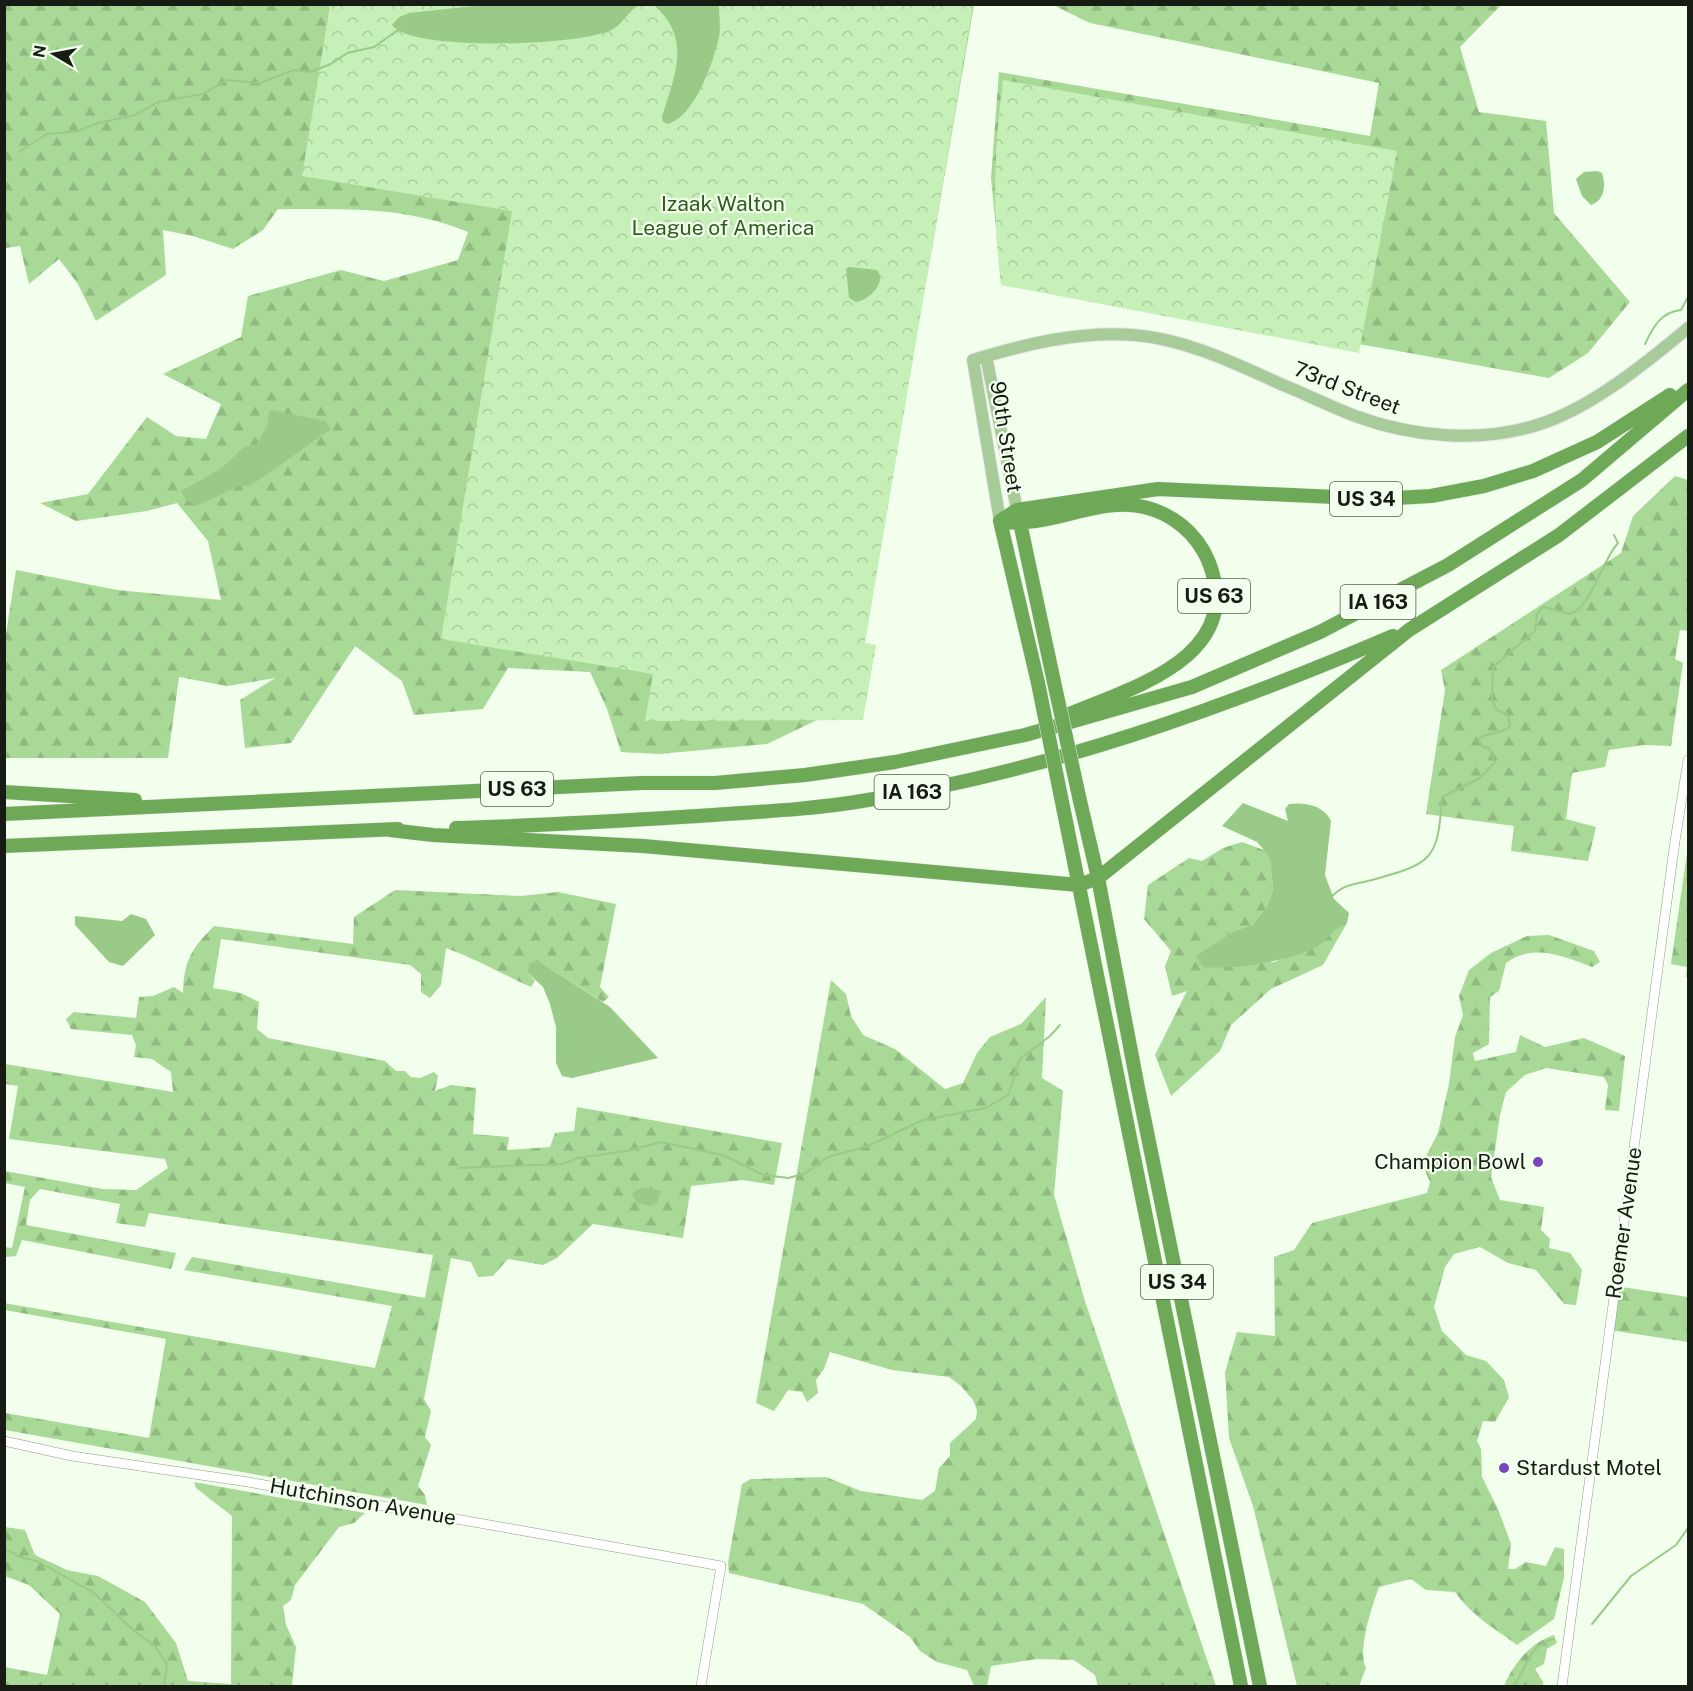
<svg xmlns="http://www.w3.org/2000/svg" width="1693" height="1691" font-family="'Public Sans',sans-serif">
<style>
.forest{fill:url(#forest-firs)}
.park{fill:url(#park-crowns)}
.water{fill:#99ca88}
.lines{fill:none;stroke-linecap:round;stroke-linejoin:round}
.stream{stroke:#99ca88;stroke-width:2}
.minor-casing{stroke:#8f9d8a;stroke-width:10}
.major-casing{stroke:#e8e8e8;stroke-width:14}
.highway-casing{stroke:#e8e8e8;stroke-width:15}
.minor{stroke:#fff;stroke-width:9}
.major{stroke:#a8cb9a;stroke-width:12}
.highway{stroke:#6ea957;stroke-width:14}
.highway-bridge-casing{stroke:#e8e8e8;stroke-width:15;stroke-linecap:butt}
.highway-bridge{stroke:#6ea957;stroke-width:14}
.poi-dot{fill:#7a44bb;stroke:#f2ffed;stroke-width:2}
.labels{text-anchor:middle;stroke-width:4.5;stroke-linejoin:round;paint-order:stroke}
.shield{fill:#f2ffed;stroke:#586055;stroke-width:1.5}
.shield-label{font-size:20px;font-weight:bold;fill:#161c14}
.park-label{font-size:21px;fill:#2e5c1b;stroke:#f2ffed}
.street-label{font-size:21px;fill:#161c14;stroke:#f2ffed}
.poi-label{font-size:21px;fill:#161c14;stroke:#f2ffed;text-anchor:end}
</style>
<defs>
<pattern id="forest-firs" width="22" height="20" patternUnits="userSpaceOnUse" patternTransform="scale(1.5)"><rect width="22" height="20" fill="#a8d996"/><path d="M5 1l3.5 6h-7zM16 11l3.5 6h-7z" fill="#90ba80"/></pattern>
<pattern id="park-crowns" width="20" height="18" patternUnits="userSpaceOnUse" patternTransform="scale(1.5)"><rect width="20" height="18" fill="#c6f0b7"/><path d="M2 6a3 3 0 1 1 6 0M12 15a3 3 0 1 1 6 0" fill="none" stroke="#a9cd9c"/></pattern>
</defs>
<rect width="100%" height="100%" fill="#f2ffed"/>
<path class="forest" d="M 5,5 L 974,5 L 927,277 L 819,719 L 767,744 L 659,754 L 621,752 L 607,709 L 590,672 L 508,668 L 483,709 L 414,715 L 402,681 L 355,646 L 291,743 L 245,748 L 240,700 L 275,678 L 227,686 L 179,677 L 168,758 L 5,758 L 5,640 L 16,570 L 117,590 L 221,600 L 208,541 L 177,503 L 147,511 L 76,521 L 40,503 L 88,494 L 147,417 L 176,436 L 206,439 L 221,404 L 163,374 L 241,337 L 248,296 L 341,270 L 384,281 L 458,260 L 468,232 C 402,205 347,210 278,209 L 263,230 L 233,249 L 193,236 L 163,230 L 166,275 L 96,321 L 78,284 L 59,259 L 29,284 L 20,246 L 5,248 Z
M 1053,5 L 1501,5 L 1460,47 L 1479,112 L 1546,121 L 1554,213 L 1630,302 L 1588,353 L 1549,378 L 1001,280 L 991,178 L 999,72 L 1370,136 L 1379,83 L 1090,23 Z
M 1675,476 L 1688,480 L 1688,631 L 1680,630 L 1675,659 L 1683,663 L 1671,746 L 1644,745 L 1609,750 L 1605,767 L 1572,773 L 1566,819 L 1596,827 L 1588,861 L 1511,851 L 1514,826 L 1426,814 L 1445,690 L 1441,670 L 1621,553 L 1633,516 Z
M 1242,842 L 1264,850 L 1270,858 L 1273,890 L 1266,908 L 1252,925 L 1234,931 L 1196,955 L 1248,963 L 1274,962 L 1320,945 L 1332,929 L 1347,923 L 1323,965 L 1271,989 L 1231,1025 L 1220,1051 L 1171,1096 L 1155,1055 L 1187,991 L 1172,996 L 1165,966 L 1171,951 L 1144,919 L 1148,885 L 1189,858 L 1202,861 L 1223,848 Z
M 1688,846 L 1688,977 L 1686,977 L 1687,967 L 1671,964 Z
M 395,890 L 521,896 L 558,892 L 616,904 L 600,987 L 609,997 L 603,1002 L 540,962 L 528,973 L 535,981 L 531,987 C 502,974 476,959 446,948 L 441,985 L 430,998 L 421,992 L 421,974 L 410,965 L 221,939 L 213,988 L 241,993 L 259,1002 L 257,1029 L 268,1038 L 385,1061 L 396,1071 L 405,1071 L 411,1077 L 420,1078 L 434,1072 L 438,1076 L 435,1091 L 451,1085 L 476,1088 L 473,1134 L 509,1137 L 507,1150 L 550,1147 L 555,1133 L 574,1131 L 577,1107 L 782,1143 L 774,1185 L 743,1180 L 691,1186 L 683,1238 L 593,1224 L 557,1258 L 543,1265 L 508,1259 L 493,1276 L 478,1277 L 471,1262 L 451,1258 L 424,1399 L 431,1411 L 425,1437 L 431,1445 L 418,1486 L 425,1495 L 427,1505 L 5,1430 L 5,1413 L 149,1438 L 166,1339 L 5,1310 L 4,1303 L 375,1368 L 392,1306 L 184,1270 L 192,1257 L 425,1298 L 433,1255 L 149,1213 L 145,1227 L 116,1223 L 120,1204 L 40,1189 L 30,1200 L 26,1225 L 176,1253 L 171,1269 L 22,1240 L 16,1256 L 5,1257 L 4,1247 L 12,1248 L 25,1187 L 5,1183 L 5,1171 L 103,1189 L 136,1190 L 168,1168 L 165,1159 L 9,1139 L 18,1086 L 5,1084 L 5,1064 L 173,1092 L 171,1072 L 152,1059 L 134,1057 L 136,1045 L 132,1035 L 71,1029 L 66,1019 L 74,1012 L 136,1018 L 139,997 L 153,996 L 174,987 L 183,993 C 184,961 191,949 214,926 L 353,944 L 354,917 Z
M 1549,935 L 1594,951 L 1600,962 L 1592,967 C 1562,956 1534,943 1506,963 L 1499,991 L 1490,997 L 1489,1044 L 1473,1053 L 1475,1061 L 1516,1052 L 1520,1035 L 1545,1047 L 1584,1038 L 1625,1056 L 1619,1111 L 1605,1110 L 1608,1085 L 1604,1077 L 1546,1068 L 1525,1075 L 1506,1092 L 1500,1115 L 1491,1177 L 1500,1200 L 1544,1207 L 1541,1230 L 1550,1239 L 1549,1248 L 1570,1253 L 1582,1270 L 1576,1305 L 1564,1304 L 1536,1270 L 1508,1263 L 1480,1247 L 1454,1254 L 1445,1267 L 1434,1307 L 1442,1331 L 1466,1355 L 1486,1361 L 1504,1380 L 1509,1397 L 1495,1422 L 1483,1421 L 1477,1441 L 1481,1449 L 1482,1477 L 1498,1509 L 1511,1544 L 1508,1569 L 1515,1569 L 1526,1562 L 1546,1566 L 1555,1547 L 1564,1549 L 1564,1578 L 1554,1619 L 1517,1645 C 1494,1628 1472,1616 1455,1592 L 1426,1590 L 1411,1579 L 1379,1587 C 1372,1606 1357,1651 1366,1668 L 1359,1686 L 1297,1686 L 1253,1506 L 1229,1438 L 1225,1372 L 1237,1332 L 1275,1336 L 1274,1257 L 1294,1250 L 1312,1223 L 1427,1193 L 1430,1182 L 1422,1164 L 1438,1133 L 1449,1084 L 1455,1037 L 1463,1015 L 1459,996 L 1469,970 L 1491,953 L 1527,936 Z
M 831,980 L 846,994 L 851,1016 L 863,1035 L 895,1049 L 945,1089 L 963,1083 L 977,1053 L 990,1037 L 1021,1024 L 1046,997 L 1042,1078 L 1063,1091 L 1054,1195 L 1085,1301 L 1216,1686 L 1098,1686 L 1095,1675 L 1074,1660 L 1037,1659 L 991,1666 L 987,1686 L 974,1686 L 967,1670 L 937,1662 L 920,1651 L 910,1637 L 863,1604 L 729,1573 L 728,1563 L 742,1484 L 751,1479 L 826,1477 L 861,1491 L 922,1500 L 935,1491 L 939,1468 L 950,1456 L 950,1443 L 976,1419 L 977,1410 L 973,1400 L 961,1386 L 949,1377 L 892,1370 L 830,1352 L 824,1369 L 816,1380 L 818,1393 L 807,1402 L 802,1392 L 788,1390 L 774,1411 L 756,1403 Z
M 1615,1286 L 1688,1297 L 1688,1342 L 1609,1330 Z
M 194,1482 L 365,1513 L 354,1523 L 339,1527 L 295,1585 L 291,1600 L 283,1606 L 286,1625 L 296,1647 L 292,1686 L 5,1686 L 5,1667 L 47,1675 L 60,1614 L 29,1585 L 7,1577 L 5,1573 L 5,1527 L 25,1530 L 35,1555 L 67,1570 L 98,1576 L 145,1602 L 176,1643 L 188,1681 L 231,1684 L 232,1516 L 196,1488 Z
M 1554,1635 L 1557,1643 L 1547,1649 L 1544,1664 L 1535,1669 L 1543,1682 L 1543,1686 L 1504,1686 C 1514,1663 1530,1643 1554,1635 Z"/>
<path class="park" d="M 330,5 L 973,5 L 865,643 L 876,645 L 863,720 L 645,721 L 653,674 L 441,639 L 512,211 L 302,176 Z
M 1003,80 L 1397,151 L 1359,353 L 1001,285 C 992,213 994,151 1003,80 Z"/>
<path class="water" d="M 493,4 L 640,4 L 640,5 C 628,10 624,23 613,29 C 585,46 411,52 392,25 L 399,17 L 409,13 Z
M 654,5 L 719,5 C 719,16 721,26 719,37 C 713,63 695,116 668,124 L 663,122 L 662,117 C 674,76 693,40 654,5 Z
M 1597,171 L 1602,173 C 1606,185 1605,200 1591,205 L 1582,196 L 1576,179 L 1584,172 Z
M 849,267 L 877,270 C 887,283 869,300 856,302 L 849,298 L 846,269 Z
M 270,410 L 325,421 L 331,429 L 250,486 L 237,487 L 196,506 L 186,500 L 181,491 L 219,470 L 245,447 L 257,444 L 267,426 Z
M 1243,803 L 1288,821 L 1285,809 L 1289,804 C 1304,802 1324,805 1331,821 L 1325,875 L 1334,899 L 1349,913 L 1347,923 C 1329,931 1330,939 1318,946 C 1293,961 1233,970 1203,967 L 1196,955 L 1234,931 L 1252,925 L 1266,908 L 1273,890 L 1270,859 L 1264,850 L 1257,842 L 1222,826 Z
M 131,914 L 146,919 L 155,935 L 123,966 L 109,962 L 75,925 L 75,916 L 122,921 Z
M 537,960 L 610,1007 L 658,1058 L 572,1078 L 562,1076 L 556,1063 L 556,1027 L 550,1004 L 543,987 L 528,973 L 529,964 Z
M 642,1187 L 661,1191 L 657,1203 L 651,1206 L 637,1203 L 632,1194 Z"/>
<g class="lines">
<path class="stream" d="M 19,152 L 47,134 L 78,131 L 98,123 L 135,115 L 158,102 L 203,94 L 226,80 L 260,83 L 294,70 L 310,72 L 331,64 L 347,53 L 374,47 L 398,30
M 1645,344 C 1653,327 1661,312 1681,310 L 1688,297
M 1331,897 C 1346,883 1353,885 1372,880 C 1433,863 1438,860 1442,797 L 1480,778 L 1495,762 L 1489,748 L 1483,747 L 1478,739 C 1488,731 1500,736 1510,726 L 1508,715 L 1497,710 L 1492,700 L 1493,667 L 1535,631 L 1537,614 L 1543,607 L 1570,614 C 1591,608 1602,560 1618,543 L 1614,535
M 459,1168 L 563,1164 L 578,1158 L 626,1151 L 661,1142 L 723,1155 L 764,1175 L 788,1178 L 804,1174 L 828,1157 L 868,1146 L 923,1120 L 986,1108 L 1008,1095 L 1020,1059 L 1050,1036 L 1060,1025
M 4,1548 L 20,1557 L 37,1561 L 94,1593 L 133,1630 L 154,1645 L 167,1664 L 164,1686
M 1592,1624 L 1631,1576 L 1676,1545 L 1688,1528
M 1514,1686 C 1527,1667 1528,1645 1554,1639"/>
<g class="minor-casing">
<path id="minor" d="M 4,1441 L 72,1456 L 248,1482 L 721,1566 L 701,1686
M 1562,1686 L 1675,841 L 1688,760"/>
</g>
<g class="major-casing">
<path id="major" d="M 986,356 L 1017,510
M 1000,521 L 973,360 C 1026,344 1078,331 1134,335 C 1186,339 1236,364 1283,385 C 1308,395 1333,408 1358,417 C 1413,437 1480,443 1537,425 C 1590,409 1646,363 1688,328"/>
</g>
<g class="highway-casing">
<path id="highway" d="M 1019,518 L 1054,682
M 1000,521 L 1017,510 L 1158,489 L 1378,499 L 1431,496 L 1484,486 L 1533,471 L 1597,442 L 1670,395
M 1000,521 C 1048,530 1096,496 1144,507 C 1173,514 1196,533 1208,560 C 1248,658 1130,688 1065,716
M 1000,521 L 1038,683
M 4,792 L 135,800
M 1080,801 L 1098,878 L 1138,1088 L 1260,1686
M 1063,807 L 1241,1686
M 4,814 L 641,783 L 715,783 L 805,775 L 895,762 L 1025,735 L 1192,687 L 1320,632 L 1448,565 L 1582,480 L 1688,390
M 456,828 C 537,826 617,821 698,816 C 753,812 808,810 862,801 C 1046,772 1222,709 1393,636
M 390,830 L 433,835 L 643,846 L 1079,885 L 1098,878 L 1409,630 L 1559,535 L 1688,436
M 4,846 L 398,829"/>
</g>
<use href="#minor" class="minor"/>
<use href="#major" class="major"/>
<use href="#highway" class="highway"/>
<g class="highway-bridge-casing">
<path id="highway-bridge" d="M 1054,682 L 1080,801
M 1038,683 L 1063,807"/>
</g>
<use href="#highway-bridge" class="highway-bridge"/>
</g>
<g class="poi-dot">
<circle cx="1538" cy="1162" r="6"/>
<circle cx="1504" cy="1468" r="6"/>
</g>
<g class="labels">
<g class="shield">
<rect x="1330" y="482" width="72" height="34" rx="4.5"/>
<rect x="1178" y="579" width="72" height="34" rx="4.5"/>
<rect x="1340.5" y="585" width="75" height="34" rx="4.5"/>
<rect x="481" y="772" width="72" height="34" rx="4.5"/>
<rect x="874.5" y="775" width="75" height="34" rx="4.5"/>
<rect x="1141" y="1265" width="72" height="34" rx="4.5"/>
</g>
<g class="shield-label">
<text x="1366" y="506">US 34</text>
<text x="1214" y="603">US 63</text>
<text x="1378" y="609">IA 163</text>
<text x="517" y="796">US 63</text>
<text x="912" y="799">IA 163</text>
<text x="1177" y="1289">US 34</text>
</g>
<g class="park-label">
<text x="723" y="211">Izaak Walton<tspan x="723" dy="24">League of America</tspan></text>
</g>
<g class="street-label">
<text transform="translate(1347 388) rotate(21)" y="7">73rd Street</text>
<text transform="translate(1006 437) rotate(81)" y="7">90th Street</text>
<text transform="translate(1624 1223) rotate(-82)" y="7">Roemer Avenue</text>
<text transform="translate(363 1502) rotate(10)" y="7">Hutchinson Avenue</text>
</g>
<g class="poi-label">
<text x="1526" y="1169">Champion Bowl</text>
<text x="1516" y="1475" text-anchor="start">Stardust Motel</text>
</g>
</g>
<rect width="1693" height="1691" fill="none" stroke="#161c14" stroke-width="12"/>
<g transform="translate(54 54) rotate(280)" stroke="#f2ffed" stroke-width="4.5" paint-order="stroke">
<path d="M0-4.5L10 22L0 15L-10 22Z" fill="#161c14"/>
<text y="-9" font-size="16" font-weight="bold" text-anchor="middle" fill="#161c14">N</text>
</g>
</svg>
